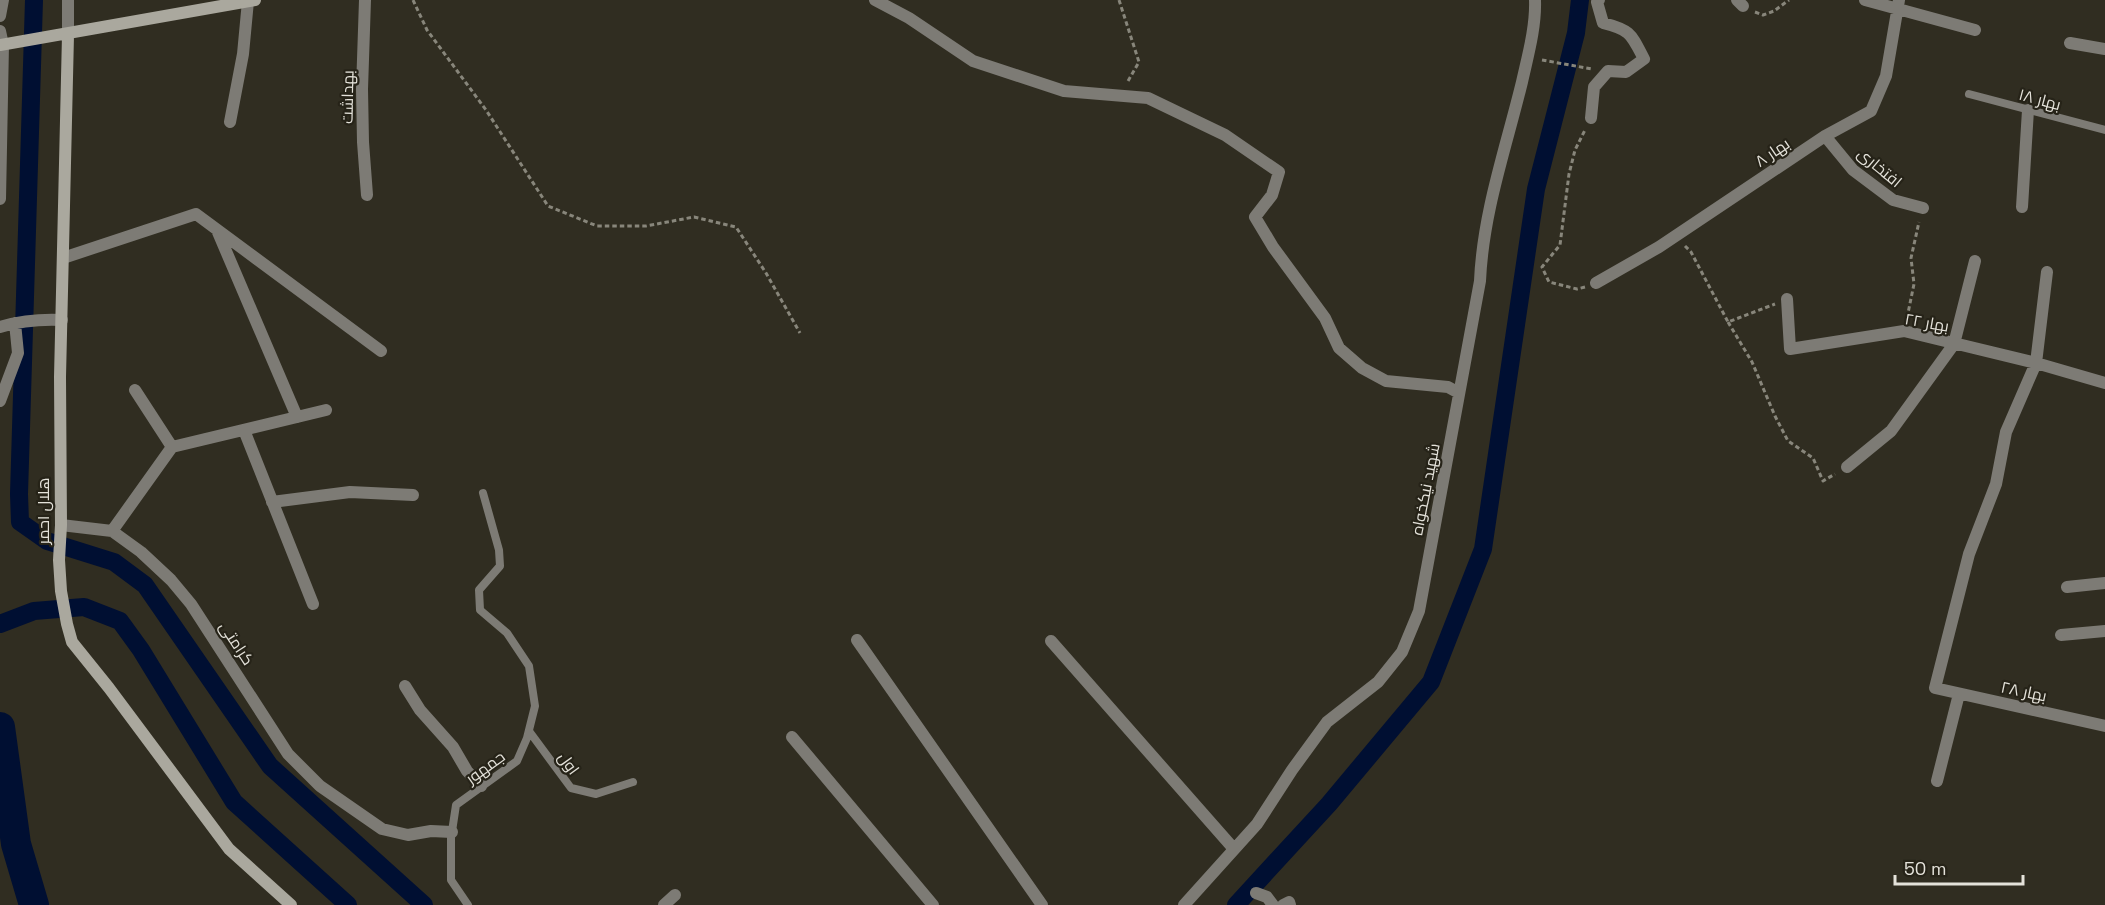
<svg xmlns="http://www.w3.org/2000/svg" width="2105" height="905" font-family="'Space Grotesk',Cairo,sans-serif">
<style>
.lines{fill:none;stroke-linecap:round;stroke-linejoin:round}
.canal{stroke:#000f32;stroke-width:18}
.river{stroke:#000f32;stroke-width:30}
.path{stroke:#88867b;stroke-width:3;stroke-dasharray:4.5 3;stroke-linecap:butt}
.lane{stroke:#7d7b75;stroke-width:8}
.street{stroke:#7d7b75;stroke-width:12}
.secondary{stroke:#aaa89e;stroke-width:12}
.labels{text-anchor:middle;stroke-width:4.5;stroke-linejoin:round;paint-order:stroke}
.street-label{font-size:16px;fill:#e4e2da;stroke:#262318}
</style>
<rect width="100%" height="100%" fill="#302d21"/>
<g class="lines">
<path class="canal" d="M 34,0 L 19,494 L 20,522 L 47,541 L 114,562 L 145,585 L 270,766 L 424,905
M 0,624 L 34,611 L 84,607 L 120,621 L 141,650 L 234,802 L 348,905
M 1236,905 L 1329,804 L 1431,682 L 1483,549 L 1536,189 L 1576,33 L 1580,0"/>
<path class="river" d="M 0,727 L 16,844 L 34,905"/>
<path class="path" d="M 413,0 L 427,30 L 486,110 L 548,206 L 597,226 L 646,226 L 694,217 L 736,227 L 766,273 L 800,333
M 1119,0 L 1139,62 L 1128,81
M 1755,12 L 1763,15 L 1774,11 L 1789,0
M 1542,60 L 1592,69
M 1685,246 L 1691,252 L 1728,322 L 1775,304
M 1585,287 L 1577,289 L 1549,282 L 1542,267 L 1560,245 L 1569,174 L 1575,150 L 1585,130
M 1907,318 L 1914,284 L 1911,258 L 1919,222
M 1728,322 L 1752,362 L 1775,416 L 1788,441 L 1813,458 L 1823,481 L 1835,474"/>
<path class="lane" d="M 1969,94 L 2105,130
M 529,731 L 571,788 L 596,794 L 633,782
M 468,905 L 451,880 L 451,838 L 456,805 L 517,761 L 527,738 L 535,706 L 529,666 L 507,633 L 480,610 L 479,590 L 500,566 L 499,550 L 483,493"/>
<path class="street" d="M 365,0 L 362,89 L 363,142 L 367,195
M 875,0 L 909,18 L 973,61 L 1064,91 L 1148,98 L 1225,135 L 1279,172 L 1272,195 L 1255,217 L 1273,247 L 1325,318 L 1339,348 L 1362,368 L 1386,381 L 1448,387 L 1459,393
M 1737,0 L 1743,6
M 1865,0 L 1975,30
M 0,16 L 3,0
M 0,31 L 3,45 L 0,199
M 68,35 L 68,0
M 2070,43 L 2105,49
M 1591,118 L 1594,87 L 1608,71 L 1626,72 L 1644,59 C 1631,34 1631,30 1603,23 L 1597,2 L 1599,0
M 230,122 L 243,54 L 248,1
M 1825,136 L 1853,170 L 1893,200 L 1923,208
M 2022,207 L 2028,110
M 217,230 L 297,417
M 63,258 L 196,214 L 381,351
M 2047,272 L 2036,363 L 2006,432 L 1996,484 L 1969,554 L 1935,688 L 2105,726
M 1596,283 L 1659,247 L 1825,136 L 1871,111 L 1886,76 L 1899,0
M 1787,299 L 1790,349 L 1904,331 L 2036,363 L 2105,383
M 0,327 C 20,321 40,319 62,320
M 135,390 L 172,447
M 0,401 L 18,353 L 15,323
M 244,430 L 313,604
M 1847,467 L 1891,431 L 1954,344 L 1975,261
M 272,502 L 350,492 L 413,495
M 61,525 L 112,531 L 172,447 L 326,410
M 112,531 L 141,552 L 171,580 L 191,604 L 288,754 L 320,786 L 382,829 L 408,835 L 431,831 L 452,832
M 2067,587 L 2105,583
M 2061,635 L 2105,631
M 857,640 L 1042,905
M 1051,641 L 1234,849
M 405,686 L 420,710 L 453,747 L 467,771 L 481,786
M 792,737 L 933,905
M 1937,781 L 1959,694
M 1256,893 L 1267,897 L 1273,905
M 664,905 L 675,895
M 1184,905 L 1257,824 L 1292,770 L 1327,722 L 1378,682 L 1402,652 L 1419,611 L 1480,281 C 1483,212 1506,148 1522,82 C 1528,55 1536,27 1535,0
M 1283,905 L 1289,902 L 1290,905"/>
<path class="secondary" d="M 68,35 L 60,377 L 61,525 L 59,560 L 61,591 L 67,624 L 72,642 L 109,688 L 229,849 L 291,905
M 0,45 L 255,0"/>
</g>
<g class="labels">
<g class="street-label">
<text transform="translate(347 97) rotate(-89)" y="6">بهداشت</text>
<text transform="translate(2040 99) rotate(15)" y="6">بهار ۱۸</text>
<text transform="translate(1772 152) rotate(-34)" y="6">بهار ۸</text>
<text transform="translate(1880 167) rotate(40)" y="6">افتخاری</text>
<text transform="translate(1927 322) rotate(10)" y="6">بهار ۲۲</text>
<text transform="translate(1425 489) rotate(-79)" y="6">شهید نیکخواه</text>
<text transform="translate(43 511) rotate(-90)" y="6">هلال احمر</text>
<text transform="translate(237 643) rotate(57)" y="6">کرامتی</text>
<text transform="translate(2024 691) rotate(12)" y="6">بهار ۲۸</text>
<text transform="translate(569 763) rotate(54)" y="6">اول</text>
<text transform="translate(485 767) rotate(-36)" y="6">جمهور</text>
</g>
</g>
<path d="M1895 875v9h128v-9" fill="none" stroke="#e4e2da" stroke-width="3"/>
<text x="1904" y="875" font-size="18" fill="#e4e2da" stroke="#262318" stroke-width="4.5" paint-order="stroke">50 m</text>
</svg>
